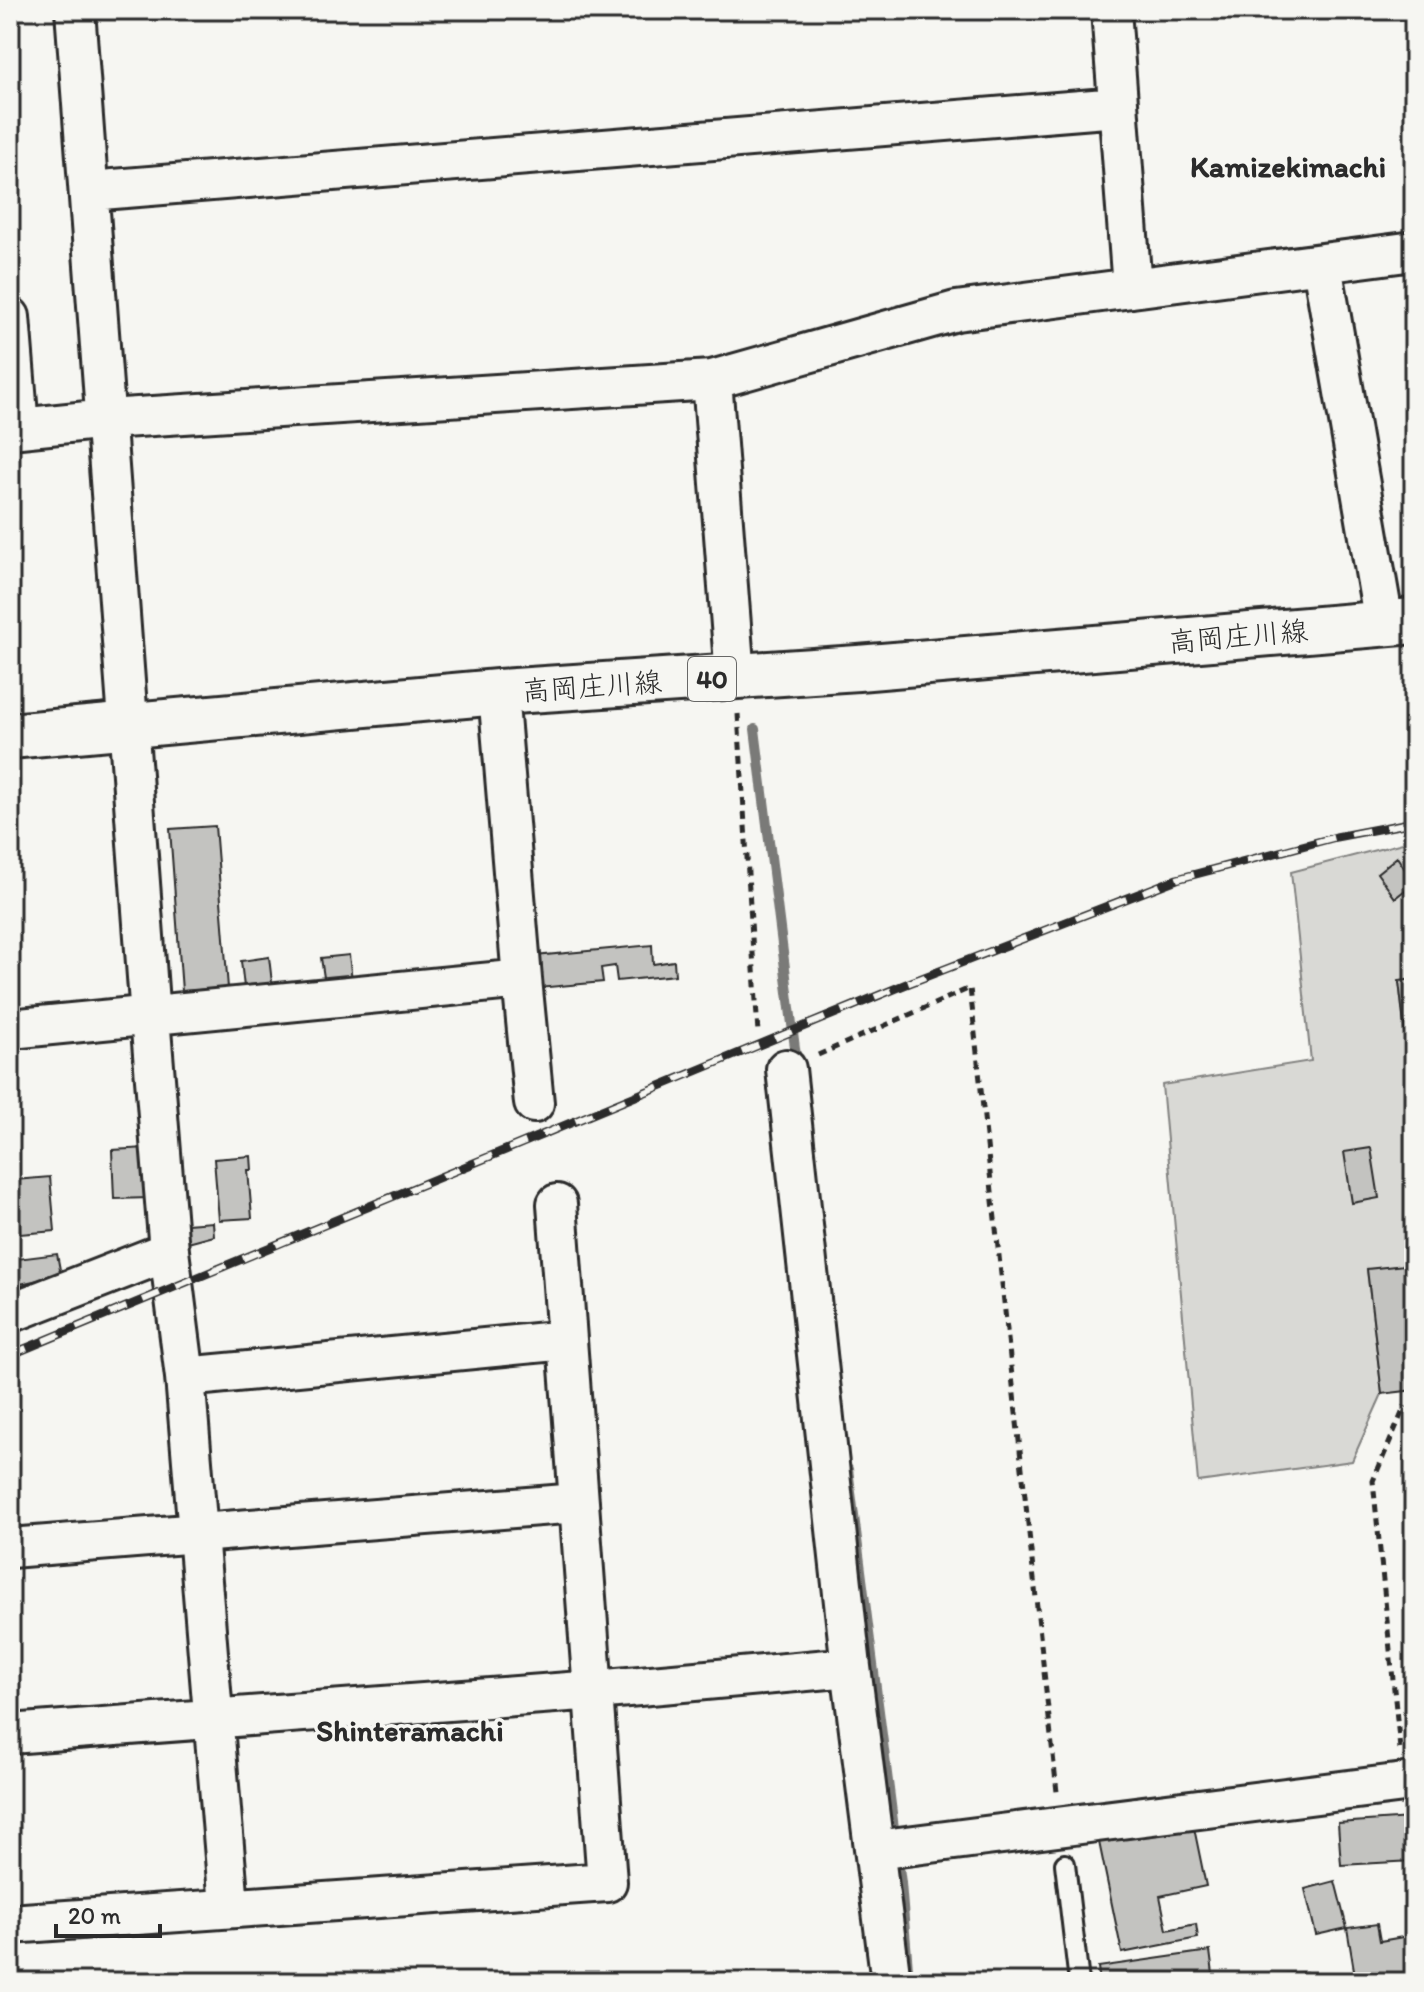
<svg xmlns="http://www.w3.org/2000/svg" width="1424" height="1992" font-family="Itim,'Klee One',sans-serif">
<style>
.green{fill:#d9d9d5;stroke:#828280;stroke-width:2}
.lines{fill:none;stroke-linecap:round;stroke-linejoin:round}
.stream{stroke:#7a7a78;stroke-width:10}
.building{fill:#c3c3c0;stroke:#2b2b2b;stroke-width:2}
.lane-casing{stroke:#2b2b2b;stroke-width:24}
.street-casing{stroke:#2b2b2b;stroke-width:44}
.primary-casing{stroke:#2b2b2b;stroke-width:50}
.path{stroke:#2b2b2b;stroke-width:5;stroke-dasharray:8 6;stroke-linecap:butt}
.lane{stroke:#f6f6f2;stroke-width:18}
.street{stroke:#f6f6f2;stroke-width:38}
.primary{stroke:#f6f6f2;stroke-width:44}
.rail-casing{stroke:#2b2b2b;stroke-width:9}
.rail{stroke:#f6f6f2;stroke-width:6;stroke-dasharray:18;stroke-linecap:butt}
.labels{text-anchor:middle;stroke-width:7;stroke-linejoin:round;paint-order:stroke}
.shield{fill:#f6f6f2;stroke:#686867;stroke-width:2}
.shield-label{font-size:26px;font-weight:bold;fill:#2b2b2b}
.street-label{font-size:28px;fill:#2b2b2b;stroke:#f6f6f2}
.neighbourhood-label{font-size:30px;font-weight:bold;fill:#2b2b2b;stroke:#f6f6f2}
</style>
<rect width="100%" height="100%" fill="#f6f6f2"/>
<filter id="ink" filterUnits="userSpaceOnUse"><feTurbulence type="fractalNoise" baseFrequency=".0125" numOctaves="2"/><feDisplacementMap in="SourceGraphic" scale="16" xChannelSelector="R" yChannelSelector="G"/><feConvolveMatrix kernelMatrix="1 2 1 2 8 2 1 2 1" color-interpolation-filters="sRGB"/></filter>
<g filter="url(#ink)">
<path class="green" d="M 1414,840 L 1414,980 L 1399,982 L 1414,1111 L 1414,1264 L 1367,1270 L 1382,1394 L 1352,1461 L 1198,1482 L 1162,1085 L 1311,1061 L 1291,872 Z"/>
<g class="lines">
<path class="stream" d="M 755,729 L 797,1064
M 848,1469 L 901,1883 L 908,1969"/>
</g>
<path class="building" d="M 215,826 L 228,988 L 182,991 L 170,829 Z
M 1397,857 L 1414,883 L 1395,898 L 1377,873 Z
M 652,945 L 653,964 L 674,961 L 675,975 L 617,981 L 615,966 L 601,968 L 603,982 L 538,988 L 535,956 Z
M 349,955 L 352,980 L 325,984 L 321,958 Z
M 269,957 L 272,983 L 244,987 L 241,961 Z
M 1414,979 L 1414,1111 L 1399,981 Z
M 147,1148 L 150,1198 L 114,1199 L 112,1150 Z
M 1371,1148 L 1379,1198 L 1352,1203 L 1344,1152 Z
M 251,1156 L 252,1170 L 248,1170 L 252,1218 L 219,1220 L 214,1159 Z
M 50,1177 L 55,1231 L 20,1234 L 15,1180 Z
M 213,1222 L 214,1236 L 188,1243 L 187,1224 Z
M 57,1254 L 61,1275 L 20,1284 L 17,1259 Z
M 1414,1264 L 1414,1390 L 1382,1394 L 1367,1269 Z
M 1414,1685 L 1414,1732 L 1406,1686 Z
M 1410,1818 L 1413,1861 L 1341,1865 L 1338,1823 Z
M 1193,1823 L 1206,1886 L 1160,1896 L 1167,1930 L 1196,1924 L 1198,1938 L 1122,1953 L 1099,1842 Z
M 1335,1881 L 1347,1928 L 1316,1935 L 1305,1889 Z
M 1377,1924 L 1380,1941 L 1414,1935 L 1414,1982 L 1356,1982 L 1347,1928 Z
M 1210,1951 L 1214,1982 L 1100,1982 L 1098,1967 Z
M 1306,1972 L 1307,1982 L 1274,1982 L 1273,1975 Z"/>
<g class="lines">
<g class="lane-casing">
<path id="lane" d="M 1065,1864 L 1079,1982"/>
</g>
<g class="street-casing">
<path id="street" d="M 75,10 L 150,1017 L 169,1251 L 185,1377
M 1111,10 L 1132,288
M 89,191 L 1118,107
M 1322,265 L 1384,623
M 10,317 L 19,428
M 712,380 L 735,677
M 10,429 L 107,419 L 712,380 L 956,311 L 1414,251
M 522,979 L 534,1103
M 10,1029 L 522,979 L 498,692
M 786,1069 L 851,1667 L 891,1982
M 10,1313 L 169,1251
M 10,1548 L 578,1503
M 10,1734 L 595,1690 L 851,1667
M 875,1850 L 1404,1783
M 229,1906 L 185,1377 L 566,1340
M 10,1924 L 607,1882 L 557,1204"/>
</g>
<g class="primary-casing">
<path id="primary" d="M 10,736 L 498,692 L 858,668 L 1414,621"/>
</g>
<path class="path" d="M 738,714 L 758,1033
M 818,1055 L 970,988 L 1057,1792
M 1400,1749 L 1373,1481 L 1405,1406"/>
<use href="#lane" class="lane"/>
<use href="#street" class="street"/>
<use href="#primary" class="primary"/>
<g class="rail-casing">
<path id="rail" d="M 10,1355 L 904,985 L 1177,879 L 1336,837 L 1414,822"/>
</g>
<use href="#rail" class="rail"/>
</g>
</g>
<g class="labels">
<rect class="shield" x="688" y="657" width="48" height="44" rx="6"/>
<g class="shield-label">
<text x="712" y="688">40</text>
</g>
<g class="street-label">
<text transform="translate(1238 636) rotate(-5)" y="10">高岡庄川線</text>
<text transform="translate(592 686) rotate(-4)" y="10">高岡庄川線</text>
</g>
<g class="neighbourhood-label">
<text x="1288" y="177">Kamizekimachi</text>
<text x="410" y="1741">Shinteramachi</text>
</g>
</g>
<rect width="1424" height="1992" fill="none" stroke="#f6f6f2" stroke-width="40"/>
<rect x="20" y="20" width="1384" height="1952" fill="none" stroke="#2b2b2b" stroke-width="3" filter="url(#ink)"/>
<path d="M56 1924v12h104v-12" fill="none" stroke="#2b2b2b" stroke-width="4"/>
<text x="68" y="1924" font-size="24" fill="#2b2b2b" stroke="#f6f6f2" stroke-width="6" paint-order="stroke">20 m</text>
</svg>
